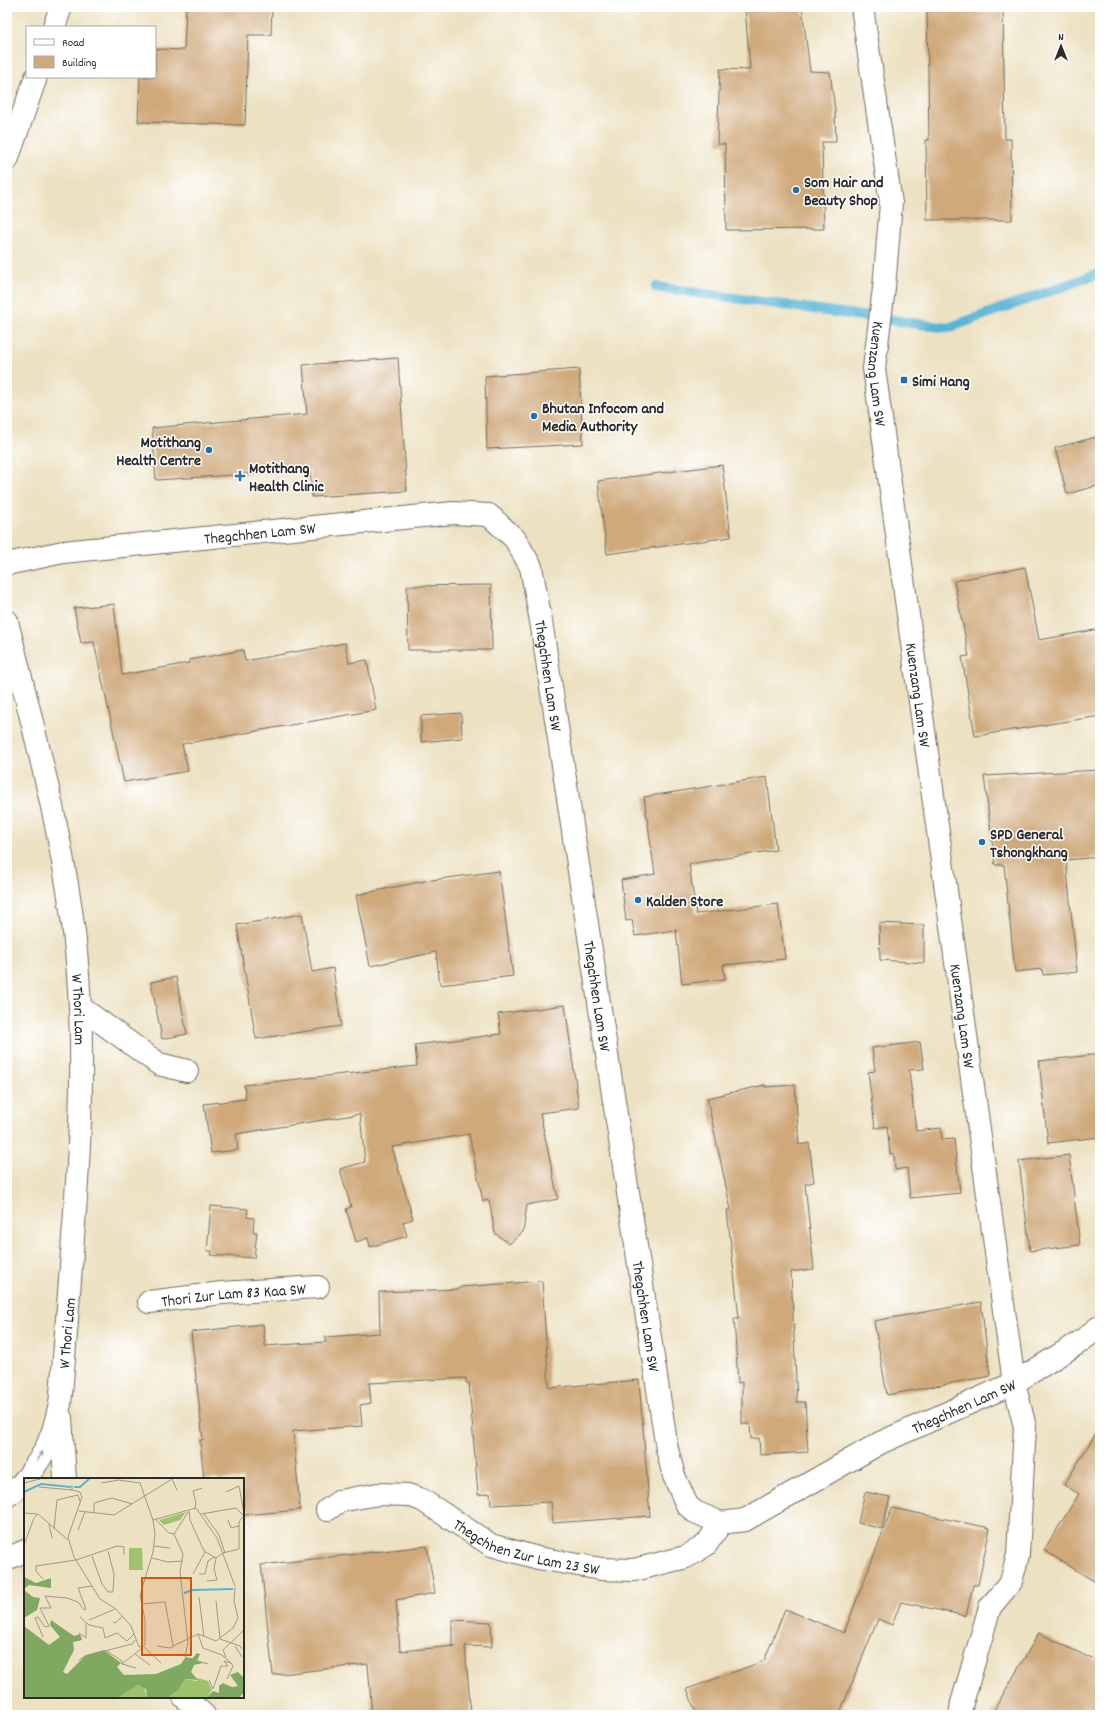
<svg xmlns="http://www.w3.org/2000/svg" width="1107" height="1722" font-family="Dekko,sans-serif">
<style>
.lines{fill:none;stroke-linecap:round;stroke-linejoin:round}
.stream{stroke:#56b4d5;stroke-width:10}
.building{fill:#cfa97a}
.minor-casing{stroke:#6f6b60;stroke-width:24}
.major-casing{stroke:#6f6b60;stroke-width:24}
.minor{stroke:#fff;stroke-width:22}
.major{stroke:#fff;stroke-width:22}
.oneway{fill:#a0a0a0}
.poi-dot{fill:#1f6fb2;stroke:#fff;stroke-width:1.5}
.labels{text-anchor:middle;stroke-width:3;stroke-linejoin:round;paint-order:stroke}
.poi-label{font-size:16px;font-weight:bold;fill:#2b2b2b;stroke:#fff;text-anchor:start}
.street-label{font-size:16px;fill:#2b2b2b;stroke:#fff}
.inset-river{fill:none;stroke:#56b4d5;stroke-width:2}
.inset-road{fill:none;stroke:#9f9885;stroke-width:1}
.view{fill:#d5540f;fill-opacity:0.15;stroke:#d5540f;stroke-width:2}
.inset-edge{fill:none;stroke:#2b2b2b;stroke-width:2}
</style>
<rect width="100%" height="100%" fill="#fff"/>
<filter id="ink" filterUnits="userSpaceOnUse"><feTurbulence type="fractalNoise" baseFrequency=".025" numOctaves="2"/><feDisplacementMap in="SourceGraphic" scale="8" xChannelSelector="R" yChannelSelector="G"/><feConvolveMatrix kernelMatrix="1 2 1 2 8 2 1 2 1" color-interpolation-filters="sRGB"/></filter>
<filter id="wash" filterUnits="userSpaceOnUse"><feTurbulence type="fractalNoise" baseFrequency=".012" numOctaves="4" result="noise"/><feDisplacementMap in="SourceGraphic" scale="16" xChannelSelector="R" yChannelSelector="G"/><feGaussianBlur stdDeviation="0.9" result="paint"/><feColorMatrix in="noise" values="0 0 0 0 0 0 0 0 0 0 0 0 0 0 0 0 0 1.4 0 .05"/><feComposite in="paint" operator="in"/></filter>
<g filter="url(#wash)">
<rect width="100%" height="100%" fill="#ece1c1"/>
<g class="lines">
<path class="stream" d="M 656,287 L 948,328 L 1100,273"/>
</g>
<g id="blocks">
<path class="building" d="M 186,7 L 272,7 L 271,35 L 248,35 L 245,125 L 138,122 L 140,77 L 155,77 L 155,49 L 184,50 Z
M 745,7 L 802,7 L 810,71 L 830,72 L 835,110 L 836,142 L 822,142 L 824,229 L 726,230 L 725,144 L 717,144 L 720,69 L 750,70 Z
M 927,7 L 1003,7 L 1005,139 L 1011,139 L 1012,220 L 927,220 L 926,140 L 929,140 Z
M 398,358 L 407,491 L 312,497 L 310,470 L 156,480 L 152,428 L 307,414 L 303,365 Z
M 579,369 L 583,444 L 487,449 L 485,376 Z
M 1100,436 L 1100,485 L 1067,494 L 1055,448 Z
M 722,465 L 731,537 L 607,554 L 598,481 Z
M 1025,567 L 1039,640 L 1100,629 L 1100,716 L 975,736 L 962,657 L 969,656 L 954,581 Z
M 491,585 L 492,650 L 408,650 L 407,586 Z
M 114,604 L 122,675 L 189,663 L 189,660 L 243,650 L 245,661 L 345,643 L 349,663 L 367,660 L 376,710 L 182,744 L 188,771 L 124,782 L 94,642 L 81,643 L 74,608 Z
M 461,713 L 462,738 L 421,742 L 421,716 Z
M 1100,770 L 1100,857 L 1066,860 L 1077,972 L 1043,975 L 1042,969 L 1015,972 L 1004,865 L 995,865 L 984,776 Z
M 767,777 L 776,850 L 689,864 L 696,914 L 778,904 L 785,959 L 723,965 L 725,979 L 682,984 L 676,930 L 635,936 L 632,920 L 626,921 L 621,880 L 655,874 L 644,797 Z
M 499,871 L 513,976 L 440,985 L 436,952 L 370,966 L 356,895 L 425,881 Z
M 302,914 L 312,972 L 333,968 L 341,1026 L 256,1039 L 237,925 Z
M 879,923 L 924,925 L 924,963 L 880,960 Z
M 176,977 L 187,1034 L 162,1039 L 151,982 Z
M 565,1005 L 579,1108 L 540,1113 L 558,1199 L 527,1205 L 523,1232 L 509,1244 L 495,1233 L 489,1200 L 483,1201 L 469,1134 L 392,1147 L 413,1219 L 403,1222 L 407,1236 L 370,1247 L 368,1238 L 356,1242 L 346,1209 L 351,1207 L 340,1169 L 365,1162 L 360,1114 L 236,1134 L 238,1150 L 211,1153 L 204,1104 L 246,1099 L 244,1085 L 417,1066 L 415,1045 L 501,1034 L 498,1014 Z
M 920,1042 L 924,1069 L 909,1070 L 916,1131 L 941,1128 L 942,1140 L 954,1139 L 960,1193 L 910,1198 L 907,1168 L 895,1170 L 894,1153 L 890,1154 L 887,1126 L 875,1128 L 868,1072 L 875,1071 L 872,1048 Z
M 1100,1054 L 1100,1137 L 1048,1143 L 1039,1061 Z
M 765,1085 L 765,1087 L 795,1085 L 799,1145 L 809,1143 L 814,1182 L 805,1184 L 814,1269 L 791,1272 L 797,1402 L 805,1402 L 808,1452 L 760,1455 L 759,1438 L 751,1439 L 750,1424 L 742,1424 L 742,1382 L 738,1383 L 734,1318 L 739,1318 L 727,1210 L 731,1210 L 707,1098 Z
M 1069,1155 L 1080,1245 L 1030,1251 L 1019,1161 Z
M 211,1206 L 248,1209 L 247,1217 L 254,1218 L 253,1232 L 257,1232 L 254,1258 L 211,1255 L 212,1251 L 207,1251 Z
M 542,1281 L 549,1388 L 639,1380 L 650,1516 L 553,1523 L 551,1502 L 491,1505 L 490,1493 L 478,1495 L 469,1383 L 466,1383 L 466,1378 L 369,1383 L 371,1403 L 360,1405 L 362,1426 L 293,1431 L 300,1510 L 243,1515 L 243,1479 L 204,1479 L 200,1440 L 203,1440 L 191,1332 L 263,1324 L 265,1346 L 326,1342 L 325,1337 L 380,1333 L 379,1292 L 460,1289 L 460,1287 Z
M 981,1302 L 990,1376 L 887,1395 L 874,1321 Z
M 1100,1427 L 1100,1585 L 1044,1550 L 1079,1494 L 1064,1485 Z
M 865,1492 L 890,1497 L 882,1529 L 858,1523 Z
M 892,1508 L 990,1528 L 978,1585 L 973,1585 L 966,1616 L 901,1602 L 892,1625 L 878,1619 L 839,1715 L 697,1715 L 687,1689 L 764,1661 L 785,1609 L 844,1633 Z
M 427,1546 L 435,1593 L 396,1600 L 400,1651 L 456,1646 L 452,1646 L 452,1620 L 491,1622 L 492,1647 L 465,1646 L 471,1715 L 372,1715 L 368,1664 L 273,1675 L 261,1565 Z
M 1039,1633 L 1100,1663 L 1100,1715 L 991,1715 Z"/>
</g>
</g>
<g filter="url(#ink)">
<use href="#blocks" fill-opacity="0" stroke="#6f6b60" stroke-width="1"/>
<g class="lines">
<g class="minor-casing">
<g id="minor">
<path id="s1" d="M 862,7 L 891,203 L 884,288 L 874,368 L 1014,1383 L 1025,1427 L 1018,1555 L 1011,1582 L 990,1607 L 962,1703 L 960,1715"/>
<path d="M 80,1007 L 159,1064 L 187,1071"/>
<path id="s2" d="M 149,1302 L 222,1293 L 318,1287"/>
<path id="s3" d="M 327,1510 L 340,1501 L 378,1494 L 408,1495 L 422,1500 L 491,1545 L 538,1558 L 601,1569 L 634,1570 L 686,1557 L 706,1545 L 721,1523"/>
<path d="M 184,1697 L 204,1715"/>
</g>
</g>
<g class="major-casing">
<g id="major">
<path d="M 54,27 L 61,7"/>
<path d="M 7,160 L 36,77"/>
<path id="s4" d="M 7,564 L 63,552 L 453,513 L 489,515 L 515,539 L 531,567 L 541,621 L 667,1449 L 674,1476 L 687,1505 L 695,1512 L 721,1523 L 745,1520 L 880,1443 L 1014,1383 L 1080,1342 L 1100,1326"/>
<path id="s5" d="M 7,621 C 32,724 61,827 74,932 C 86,1035 81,1136 73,1238 C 69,1294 65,1350 60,1405 C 57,1415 55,1426 51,1436 C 45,1454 24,1486 7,1496"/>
<path d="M 61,1418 L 65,1479"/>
<path d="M 7,1559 L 25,1551"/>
</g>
</g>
<use href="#minor" class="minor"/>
<use href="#major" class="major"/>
</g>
<defs><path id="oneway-solid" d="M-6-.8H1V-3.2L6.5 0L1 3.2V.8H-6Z"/></defs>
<use class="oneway" href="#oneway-solid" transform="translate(40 1456) rotate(-61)"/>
</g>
<g class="poi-dot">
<circle cx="796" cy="190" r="4"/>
<rect x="900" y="376" width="8" height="8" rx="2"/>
<circle cx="534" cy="416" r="4"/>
<circle cx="209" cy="450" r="4"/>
<path d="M238 470h4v4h4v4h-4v4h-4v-4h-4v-4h4z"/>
<circle cx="982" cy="842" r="4"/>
<circle cx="638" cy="900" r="4"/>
</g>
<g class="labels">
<g class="poi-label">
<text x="804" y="187">Som Hair and<tspan x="804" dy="18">Beauty Shop</tspan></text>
<text x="912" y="386">Simi Hang</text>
<text x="542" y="413">Bhutan Infocom and<tspan x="542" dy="18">Media Authority</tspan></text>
<text x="201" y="447" text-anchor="end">Motithang<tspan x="201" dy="18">Health Centre</tspan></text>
<text x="249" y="473">Motithang<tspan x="249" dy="18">Health Clinic</tspan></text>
<text x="990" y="839">SPD General<tspan x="990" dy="18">Tshongkhang</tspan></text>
<text x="646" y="906">Kalden Store</text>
</g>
<g class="street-label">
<text dy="6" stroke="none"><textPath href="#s1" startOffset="370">Kuenzang Lam SW</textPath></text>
<text dy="6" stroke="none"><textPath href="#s4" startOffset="255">Thegchhen Lam SW</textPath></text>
<text dy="6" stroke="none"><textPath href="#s4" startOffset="663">Thegchhen Lam SW</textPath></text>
<text dy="6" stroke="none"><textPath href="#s1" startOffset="694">Kuenzang Lam SW</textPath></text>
<text dy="6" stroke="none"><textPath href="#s4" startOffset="987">Thegchhen Lam SW</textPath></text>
<text dy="6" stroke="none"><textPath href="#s5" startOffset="396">W Thori Lam</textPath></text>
<text dy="6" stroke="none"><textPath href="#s1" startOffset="1018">Kuenzang Lam SW</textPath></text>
<text dy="6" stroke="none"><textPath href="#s2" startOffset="85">Thori Zur Lam 83 Kaa SW</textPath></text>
<text dy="6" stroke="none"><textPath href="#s4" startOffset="1311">Thegchhen Lam SW</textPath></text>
<text transform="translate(66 1333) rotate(-85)" y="6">W Thori Lam</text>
<text dy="6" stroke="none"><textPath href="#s4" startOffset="1815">Thegchhen Lam SW</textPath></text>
<text dy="6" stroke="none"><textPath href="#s3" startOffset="216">Thegchhen Zur Lam 23 SW</textPath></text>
</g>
</g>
<g transform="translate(24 1478)">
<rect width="220" height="220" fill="#ece1c1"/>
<path d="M 162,34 L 156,42 L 140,47 L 135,42 ZM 105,70 L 118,70 L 119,92 L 105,92 ZM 174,200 L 184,203 L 188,212 L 183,219 L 145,219 L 155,211 L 161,201 L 173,203 ZM 112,207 L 120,209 L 123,219 L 95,219 Z" fill="#9fc36d"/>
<path d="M 0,99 L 12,105 L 27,100 L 27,110 L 5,107 L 0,111 ZM 0,112 L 9,119 L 16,120 L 13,132 L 0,140 ZM 27,142 L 50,158 L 56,156 L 58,162 L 49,164 L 50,172 L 39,194 L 43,196 L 62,177 L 80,172 L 97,185 L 93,189 L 100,197 L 132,196 L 157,186 L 161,180 L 169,180 L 173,175 L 176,176 L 173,183 L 179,185 L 170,187 L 167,194 L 174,202 L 161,201 L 155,211 L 145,219 L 123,219 L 122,211 L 114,207 L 95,219 L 0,219 L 0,148 L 25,167 L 36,159 L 26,147 ZM 214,194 L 220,200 L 220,214 L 216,219 L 183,219 L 189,213 L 195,215 L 195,208 L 199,205 L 208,209 L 214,208 L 206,197 Z" fill="#7fa960"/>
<path class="inset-river" d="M 50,9 L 56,9 L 65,1M 0,14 L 17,6 L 47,9M 160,115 L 169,112 L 209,111"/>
<path class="inset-road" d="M 0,5 L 16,1M 77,5 L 95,2 L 116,5 L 129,42M 48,7 L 48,12 L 56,14 L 58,19 L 44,59 L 50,79 L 76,121 L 92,131 L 107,148 L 115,169 L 121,167 L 121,142 L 116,117 L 129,74 L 131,56 L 129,42 L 172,30 L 193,60 L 211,108M 15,9 L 48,12M 202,14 L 215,8 L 220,35M 171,30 L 172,25 L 169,13 L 178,10M 55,33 L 90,37 L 148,1 L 153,12M 165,33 L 166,42 L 180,73 L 192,80 L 199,75 L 215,71 L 215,44 L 220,37M 70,34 L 70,25 L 88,20 L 108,26M 0,35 L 13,36M 177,36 L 212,30 L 220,38M 180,36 L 195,57 L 201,75M 131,41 L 145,55 L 150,56M 204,42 L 207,50 L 215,48M 25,46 L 28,60M 30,51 L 33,22 L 54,17 L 56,23M 54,52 L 61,34M 150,56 L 159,76 L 156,94 L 164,164 L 161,179 L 184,186M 150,56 L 164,34M 0,67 L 10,40 L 14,36 L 44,62M 130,68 L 146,70M 68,78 L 78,106 L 84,114 L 89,114 L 90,96 L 84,73M 128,80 L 144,84 L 159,83M 169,96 L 181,74M 175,96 L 181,96 L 184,83 L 190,79M 19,101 L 12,93 L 12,88 L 52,82 L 93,68 L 100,69 L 100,77M 183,103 L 193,102 L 190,91 L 192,80M 175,119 L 180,159M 192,123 L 196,160M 118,126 L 141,124 L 149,168 L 174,156 L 192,163 L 209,150 L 214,140 L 210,123 L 211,109M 62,131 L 54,110 L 68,108M 56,139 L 65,147 L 79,150 L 81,160 L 93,155 L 103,163 L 110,156M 65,142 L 91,131M 89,144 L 91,145 L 99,138M 55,155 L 62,160 L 62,145M 174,156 L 179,170 L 198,177 L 207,185 L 200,183 L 204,188 L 197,188 L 189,211 L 185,202M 19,159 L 11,140 L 14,139 L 21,149 L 25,148 L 16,130 L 27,130 L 21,118 L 43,120 L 54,124 L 60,132 L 62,131M 196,161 L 216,168 L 218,171M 133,168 L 146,170 L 150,168M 211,168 L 218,179M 120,169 L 137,185M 83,173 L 98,183 L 98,186M 111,176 L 126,187M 202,179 L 199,172 L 219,153M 55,182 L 61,178 L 108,166 L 111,162M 112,190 L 98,186 L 118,170M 203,201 L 209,188 L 207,185"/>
<path class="view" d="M 118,100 L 167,100 L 167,177 L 118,177 Z"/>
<rect width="220" height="220" class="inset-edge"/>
</g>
<rect width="1107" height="1722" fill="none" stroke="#fff" stroke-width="24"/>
<rect x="26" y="26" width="130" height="52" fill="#ffffff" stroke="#aaaaaa"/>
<rect x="34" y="39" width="20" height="6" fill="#ffffff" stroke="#aaaaaa"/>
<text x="62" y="46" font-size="12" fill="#2b2b2b">Road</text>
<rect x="34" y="56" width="20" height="12" fill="#cfa97a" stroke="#aaaaaa"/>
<text x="62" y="66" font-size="12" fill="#2b2b2b">Building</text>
<g transform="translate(1061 46)" stroke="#ffffff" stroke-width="3" paint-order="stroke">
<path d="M0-3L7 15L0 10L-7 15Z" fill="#2b2b2b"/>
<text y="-6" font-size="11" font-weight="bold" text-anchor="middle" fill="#2b2b2b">N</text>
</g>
</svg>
